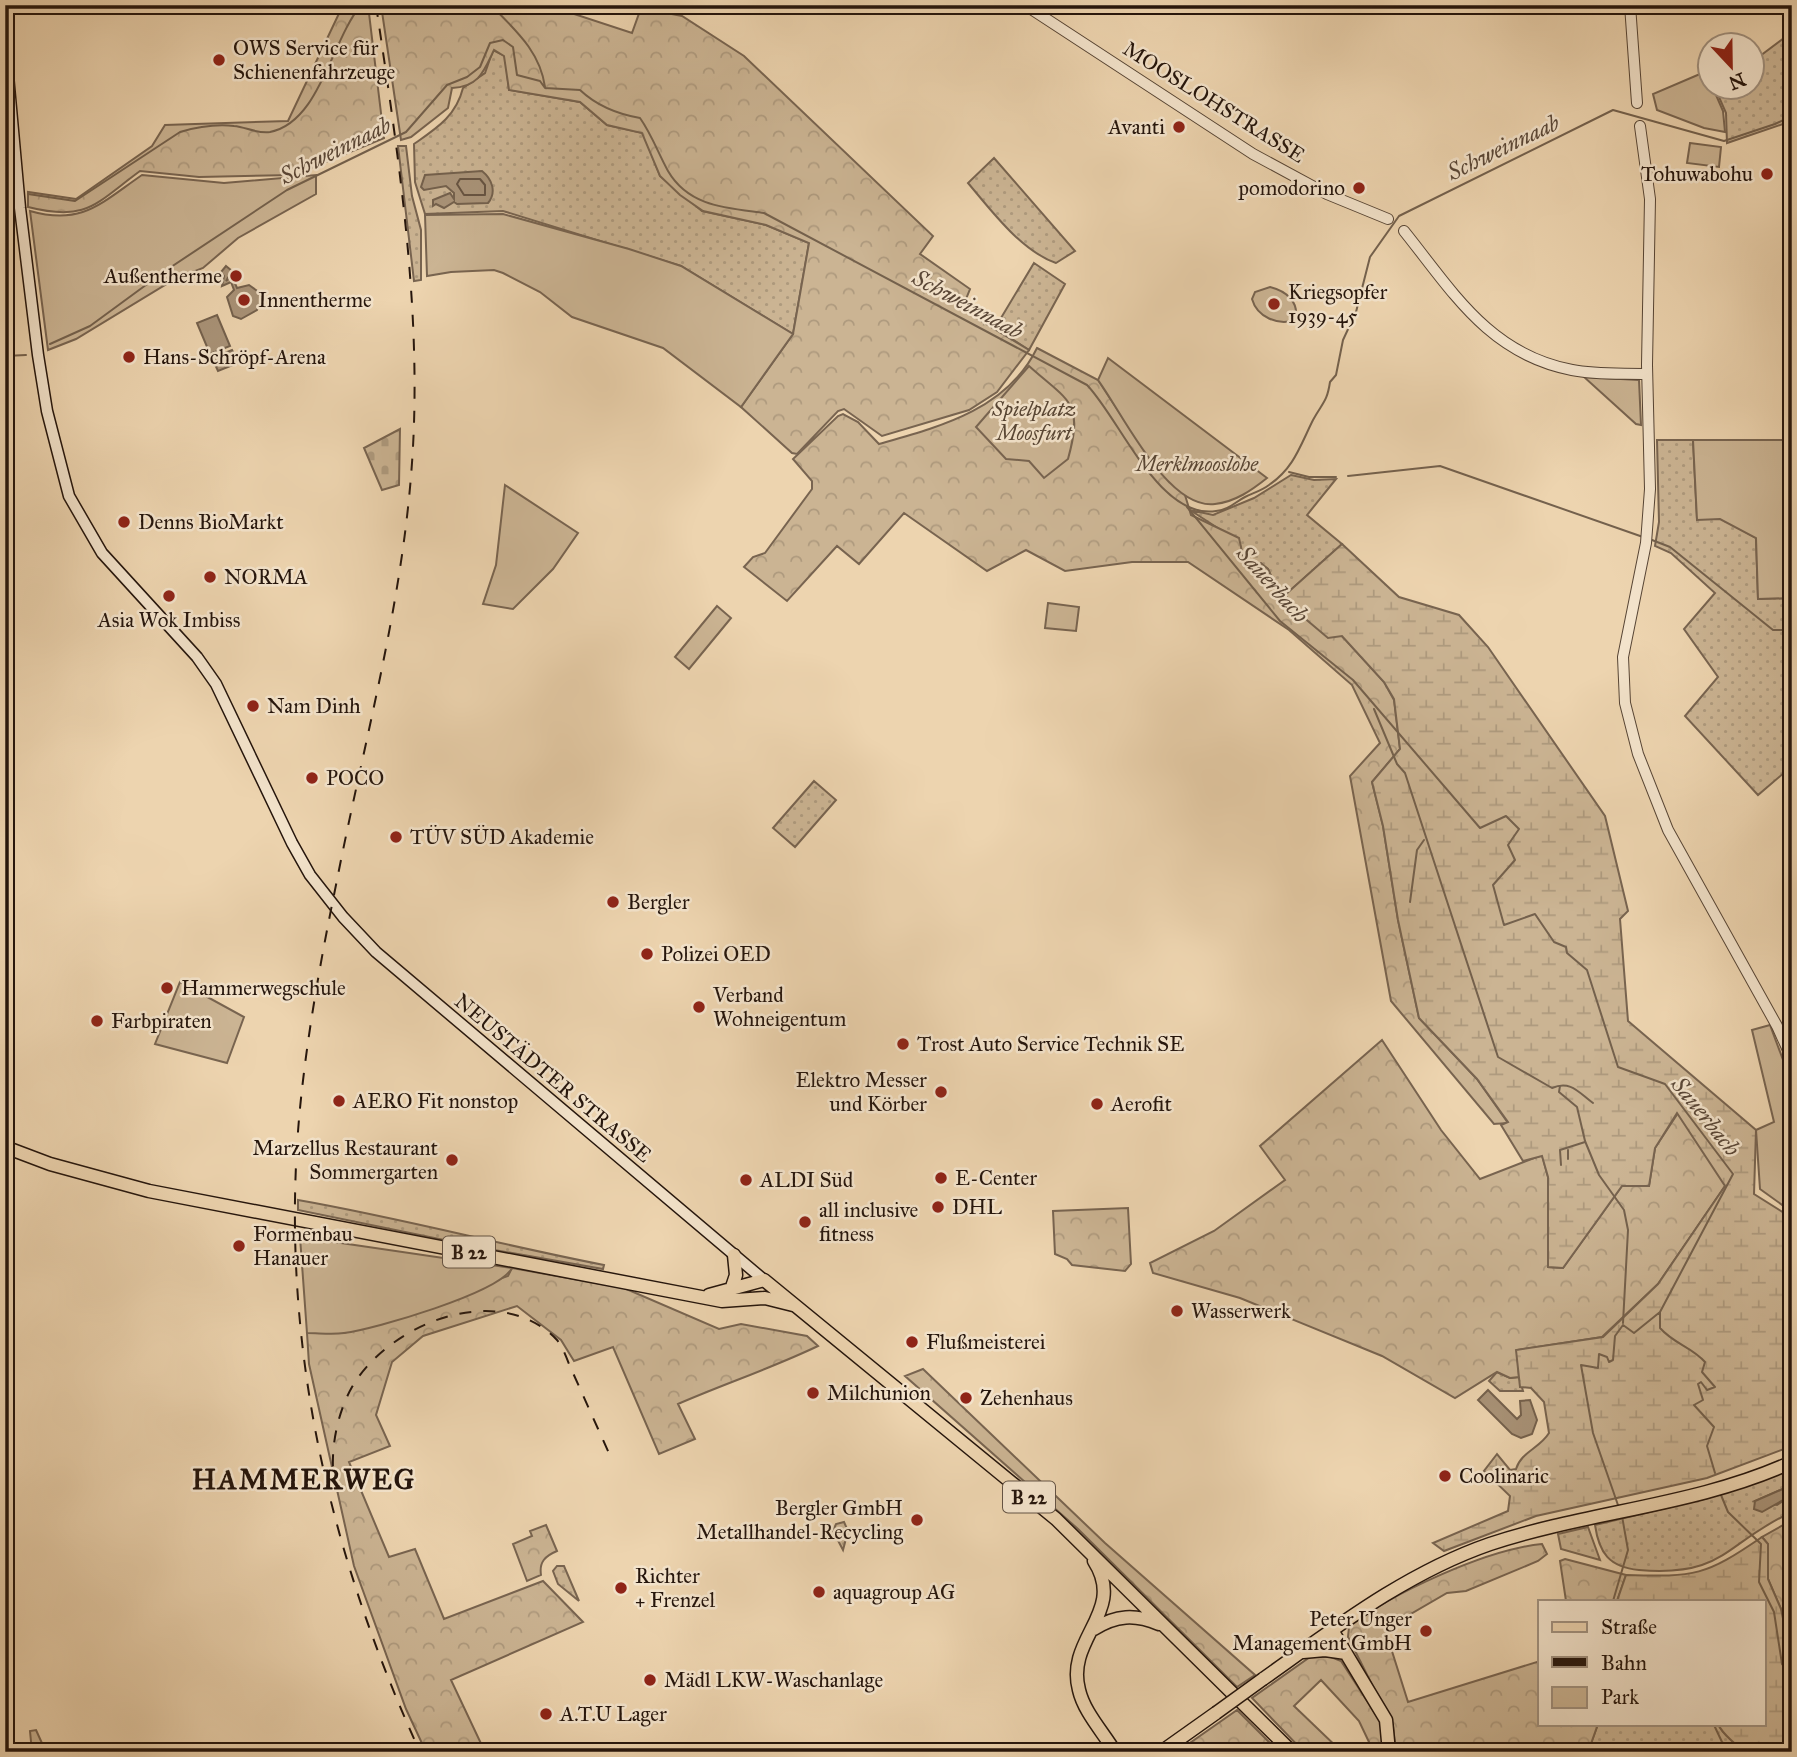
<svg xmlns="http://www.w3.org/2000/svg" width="1797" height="1757" font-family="'IM FELL Great Primer',serif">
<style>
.grass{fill:url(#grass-dots);stroke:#786450;stroke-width:2}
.forest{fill:url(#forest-crowns);stroke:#786450;stroke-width:2}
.wetland{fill:url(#wetland-marsh);stroke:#786450;stroke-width:2}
.cemetery{fill:url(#cemetery-stones);stroke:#786450;stroke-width:2}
.green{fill:#cbb493;stroke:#786450;stroke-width:2}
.water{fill:#a99378;stroke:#74614d;stroke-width:2}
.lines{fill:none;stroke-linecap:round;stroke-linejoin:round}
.shore{stroke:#675442;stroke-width:2}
.stream{stroke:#74614d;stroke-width:2}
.tertiary-casing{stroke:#574535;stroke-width:12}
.secondary-casing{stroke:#25150c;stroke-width:13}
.primary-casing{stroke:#25150c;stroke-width:15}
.tertiary{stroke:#f3e3cb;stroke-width:10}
.secondary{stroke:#f3e3cb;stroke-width:10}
.primary{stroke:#edd4af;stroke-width:12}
.rail{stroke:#25150c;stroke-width:2;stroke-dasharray:12 12;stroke-linecap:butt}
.primary-bridge-casing{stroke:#25150c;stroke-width:15;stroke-linecap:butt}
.primary-bridge{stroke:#edd4af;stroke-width:12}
.poi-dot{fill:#8f2418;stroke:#f3e3cb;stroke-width:2.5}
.labels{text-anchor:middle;stroke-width:5;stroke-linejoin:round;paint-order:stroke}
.shield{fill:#f3e3cb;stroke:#635345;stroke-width:2}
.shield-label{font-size:19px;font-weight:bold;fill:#25150c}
.poi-label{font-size:21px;fill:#25150c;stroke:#f3e3cb;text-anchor:start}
.street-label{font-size:21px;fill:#25150c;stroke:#f3e3cb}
.park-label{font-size:21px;font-style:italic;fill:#574534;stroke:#f3e3cb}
.water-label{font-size:23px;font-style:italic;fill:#5a4737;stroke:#f3e3cb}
.district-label{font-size:28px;font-weight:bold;letter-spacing:2px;fill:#25150c;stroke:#f3e3cb}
</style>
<defs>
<pattern id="grass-dots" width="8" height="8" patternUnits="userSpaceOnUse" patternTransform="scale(1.75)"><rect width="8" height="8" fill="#cbb493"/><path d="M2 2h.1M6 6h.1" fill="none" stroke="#ae9a7e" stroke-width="1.8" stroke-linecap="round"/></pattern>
<pattern id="forest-crowns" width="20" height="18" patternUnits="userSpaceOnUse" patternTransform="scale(1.75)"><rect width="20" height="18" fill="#cbb493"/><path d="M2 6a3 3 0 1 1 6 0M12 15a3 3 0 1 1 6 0" fill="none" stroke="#ae9a7e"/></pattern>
<pattern id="wetland-marsh" width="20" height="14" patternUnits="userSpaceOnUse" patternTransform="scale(1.75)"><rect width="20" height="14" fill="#cbb493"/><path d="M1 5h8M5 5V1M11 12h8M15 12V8" fill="none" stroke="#ae9a7e"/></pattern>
<pattern id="cemetery-stones" width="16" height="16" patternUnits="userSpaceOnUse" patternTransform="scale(1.75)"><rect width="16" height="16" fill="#cbb493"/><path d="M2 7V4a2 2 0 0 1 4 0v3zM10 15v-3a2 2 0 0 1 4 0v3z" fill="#ae9a7e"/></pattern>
</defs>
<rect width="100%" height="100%" fill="#edd4af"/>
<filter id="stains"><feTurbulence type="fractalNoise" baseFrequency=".00286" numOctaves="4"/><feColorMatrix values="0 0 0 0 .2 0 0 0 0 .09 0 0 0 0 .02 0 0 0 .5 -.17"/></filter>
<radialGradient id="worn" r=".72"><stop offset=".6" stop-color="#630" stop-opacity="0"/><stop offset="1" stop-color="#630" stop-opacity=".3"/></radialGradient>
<path class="grass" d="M 1792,32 L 1792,121 L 1727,143 L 1726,113 L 1715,88 L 1752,88 L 1752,62 Z
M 493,50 L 505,56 L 509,90 L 580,102 L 607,125 L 643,133 L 660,176 L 702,211 L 766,225 L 809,243 L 793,334 L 681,266 L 503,211 L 425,214 L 415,182 L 414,144 C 437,128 456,116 463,88 L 485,73 Z
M 398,146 L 406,146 L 412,196 L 421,230 L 421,280 L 414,281 Z
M 994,158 L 1075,251 L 1056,263 C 1021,251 991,210 968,183 Z
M 1034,263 L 1065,284 L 1029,350 L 995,328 Z
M 1657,440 L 1693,440 L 1697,519 L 1720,518 L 1756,538 L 1758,599 L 1792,598 L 1792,766 L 1758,795 L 1685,716 L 1718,677 L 1684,629 L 1715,593 L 1671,553 L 1655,546 L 1659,522 Z
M 1291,475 L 1314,480 L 1336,479 L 1307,515 L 1342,544 L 1285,595 L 1279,594 L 1268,569 L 1261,564 L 1251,565 L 1243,556 L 1238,538 L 1230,536 L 1190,510 L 1213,515 L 1254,498 Z
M 814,781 L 836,800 L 795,847 L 773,828 Z
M 298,1200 C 401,1218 501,1245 604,1265 L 603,1269 L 483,1248 L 298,1210 Z
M 1497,1372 L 1510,1378 L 1519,1377 L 1523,1391 L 1500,1391 L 1489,1381 Z
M 1792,1468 L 1792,1485 L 1755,1501 L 1777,1505 L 1792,1495 L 1792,1512 C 1724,1543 1726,1577 1639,1570 C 1609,1567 1599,1553 1595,1525 L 1708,1498 Z
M 844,1522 L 848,1531 L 843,1550 L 833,1531 L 836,1524 Z
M 1588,1527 L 1600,1560 L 1561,1549 L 1558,1534 Z
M 557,1566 L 564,1566 L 579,1601 L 558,1584 L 553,1571 Z
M 1598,1724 L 1718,1724 C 1724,1737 1734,1740 1742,1752 L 1588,1752 Z"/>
<path class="forest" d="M 343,5 L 368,5 L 384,138 L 294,175 L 199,177 L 140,171 C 95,204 87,222 28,207 L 28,192 L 76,199 L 152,146 L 165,125 L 288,121 Z
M 381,5 L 565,5 L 565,11 L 632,33 L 641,8 L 682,16 L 744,56 L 933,236 L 920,254 L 970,289 L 962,309 L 1029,350 L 997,392 L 969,410 L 882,436 L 844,409 L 838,411 L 797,454 L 792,453 L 741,407 L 793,334 L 809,243 L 766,225 L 703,211 L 680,195 L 660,176 L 642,133 L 607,125 L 580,102 L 509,90 L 504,56 L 494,50 C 484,71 479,87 452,88 L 448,108 L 411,137 L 401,140 Z
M 1037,348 L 1098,380 L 1147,455 L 1185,495 L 1191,515 L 1239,538 L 1243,556 L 1251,565 L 1261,563 L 1268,569 L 1279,594 L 1285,595 L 1302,616 L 1342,636 L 1384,682 L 1394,700 L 1400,749 L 1372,782 L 1383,826 L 1398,920 L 1419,1018 L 1477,1079 L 1508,1123 L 1494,1124 L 1391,1001 L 1350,776 L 1380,743 L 1352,685 L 1289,630 L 1188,562 L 1132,562 L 1065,571 L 1026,550 L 987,571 L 904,513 L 859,564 L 837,546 L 787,601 L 744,567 L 753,557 L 765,553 L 812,489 L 812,481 L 793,459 L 838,416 L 843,414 L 858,422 L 879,444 C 939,427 1007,410 1037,348 Z
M 1382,1040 L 1441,1130 L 1480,1179 L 1542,1155 L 1548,1177 L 1548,1267 L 1563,1268 L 1622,1186 L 1649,1186 L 1655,1148 L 1678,1113 L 1725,1179 L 1725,1186 L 1658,1284 L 1602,1337 L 1517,1350 L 1519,1377 L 1510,1378 L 1497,1372 L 1455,1398 L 1382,1356 L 1240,1298 L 1153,1273 L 1150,1263 L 1214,1231 L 1285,1180 L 1260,1146 Z
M 1128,1208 L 1131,1264 L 1125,1271 L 1072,1265 L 1067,1259 L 1055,1254 L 1053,1211 Z
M 512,1268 L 624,1288 L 719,1329 L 741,1324 L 807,1336 L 818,1346 C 772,1368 724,1384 678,1404 L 695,1439 L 659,1454 L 613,1347 L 574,1361 L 561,1340 L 517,1306 L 423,1336 L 392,1362 L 376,1415 L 390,1446 L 349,1462 L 389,1557 L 415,1549 L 444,1619 L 543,1581 L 583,1622 L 451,1680 L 485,1752 L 426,1752 L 406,1709 L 354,1566 L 309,1364 L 307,1333 L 344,1333 L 508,1276 Z
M 923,1369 L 1105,1543 L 1255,1675 L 1237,1687 L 1078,1529 L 905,1376 Z
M 1792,1520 L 1792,1661 L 1781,1609 L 1768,1579 L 1768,1544 L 1762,1537 Z
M 546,1525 L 557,1551 C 545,1556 539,1562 541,1575 L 527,1581 L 513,1544 L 532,1536 L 530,1531 Z
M 1542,1544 L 1547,1554 L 1538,1561 L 1466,1591 L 1447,1593 L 1385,1629 L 1408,1702 L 1540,1661 L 1540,1724 L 1598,1724 L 1588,1752 L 1396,1752 L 1393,1726 L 1348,1637 L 1349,1627 C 1391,1593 1488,1549 1542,1544 Z
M 1565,1559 L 1626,1575 L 1617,1601 L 1566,1601 L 1560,1561 Z
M 1310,1657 L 1331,1657 L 1341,1661 L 1382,1724 L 1384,1752 L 1356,1752 L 1369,1742 L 1359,1721 L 1321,1680 L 1294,1706 L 1342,1752 L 1304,1752 L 1252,1698 Z
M 1237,1710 L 1279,1752 L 1177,1752 Z"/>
<path class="wetland" d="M 1342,544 L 1399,597 L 1459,615 L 1488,647 L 1605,816 L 1628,911 L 1620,919 L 1628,1021 L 1756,1130 L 1754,1194 L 1792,1218 L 1792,1446 L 1707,1478 L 1536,1516 L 1444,1551 L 1433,1543 L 1508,1511 L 1510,1496 L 1484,1471 L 1497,1454 L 1510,1470 L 1516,1469 C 1521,1452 1540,1448 1549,1433 L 1544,1402 L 1531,1388 L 1520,1387 L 1516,1350 L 1603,1337 L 1658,1284 L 1725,1186 L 1677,1113 L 1655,1148 L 1649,1186 L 1622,1186 L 1563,1268 L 1548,1267 L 1548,1177 L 1542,1156 L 1523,1161 L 1501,1125 L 1508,1122 L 1477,1079 L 1419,1018 L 1398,920 L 1383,826 L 1372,782 L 1400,749 L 1394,699 L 1384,682 L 1342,636 L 1328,638 L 1302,616 L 1285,595 Z
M 1762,1537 L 1768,1544 L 1768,1579 L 1781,1609 L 1792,1661 L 1792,1752 L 1742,1752 C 1734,1740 1724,1737 1718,1724 L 1764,1724 L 1764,1601 L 1617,1601 L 1626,1575 C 1696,1577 1705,1576 1762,1537 Z"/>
<path class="cemetery" d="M 400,429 L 399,485 L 382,490 L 364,448 Z"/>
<path class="green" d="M 1707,71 L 1710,88 L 1713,88 L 1723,111 L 1725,132 L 1704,128 L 1657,110 L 1653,94 Z
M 1690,143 L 1721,147 L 1719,167 L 1687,163 Z
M 142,175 L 224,183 L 316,175 L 316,194 L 238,238 L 203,268 L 175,279 L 76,339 L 48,350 L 30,211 C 82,226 101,203 142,175 Z
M 503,214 L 629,249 L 681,266 L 793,334 L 741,407 L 663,348 L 572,317 L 540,292 L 503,273 L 494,270 L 451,272 L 427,276 L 425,215 Z
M 1270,287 C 1286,291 1300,302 1295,320 C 1278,326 1257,317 1252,299 L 1255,292 Z
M 1108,358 L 1267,478 C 1252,490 1235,502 1215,504 C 1167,510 1122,412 1098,380 Z
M 1029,366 C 1069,402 1084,401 1068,459 L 1044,478 L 1029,461 L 1006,459 L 976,427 Z
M 1584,377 L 1639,380 L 1641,425 L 1636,424 Z
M 1693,440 L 1783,440 L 1792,444 L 1792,598 L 1758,599 L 1756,538 L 1720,519 L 1697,520 Z
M 505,485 L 578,533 L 553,569 L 513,609 L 483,604 L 496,565 Z
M 1048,603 L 1079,607 L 1076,631 L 1045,628 Z
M 717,606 L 731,618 L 689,669 L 675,657 Z
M 180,982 L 244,1017 L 227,1063 L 155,1044 Z
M 1770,1025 L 1792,1084 L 1792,1212 L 1760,1189 L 1756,1130 L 1774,1122 L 1752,1030 Z
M 300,1237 L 512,1268 C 499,1293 375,1329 344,1333 C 332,1335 319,1333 307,1333 Z
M 36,1730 L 46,1752 L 32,1752 L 30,1731 Z"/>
<path class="water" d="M 482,171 C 492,179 497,192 488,203 L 457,204 L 454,202 L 444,208 L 436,204 L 433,206 L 433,200 L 450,193 L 454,199 L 454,193 L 446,186 L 424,190 L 421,187 L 425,175 Z
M 226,266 L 232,271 L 226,281 L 234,274 L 239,273 L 241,278 L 235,283 L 237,288 L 249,285 L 260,293 L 262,298 L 257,310 L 241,319 L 233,316 L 227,297 L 234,290 L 231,282 L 222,286 L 224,276 L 221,272 Z
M 217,315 L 230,346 L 210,354 L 197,323 Z
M 232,350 L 238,363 L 218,371 L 212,358 Z
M 1488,1390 L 1517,1419 L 1521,1415 L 1520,1401 L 1530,1400 L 1537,1420 L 1532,1434 L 1521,1438 L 1512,1434 L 1478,1400 Z
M 1792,1485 L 1792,1495 L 1762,1512 L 1754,1509 L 1755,1501 Z"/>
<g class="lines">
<path class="shore" d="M 460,179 L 480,179 L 485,185 L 485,195 L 464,195 L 457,184 Z"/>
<path class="stream" d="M 491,5 C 515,30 540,51 545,87
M 28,194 L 75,201 L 180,132 C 197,127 216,124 234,126 C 246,127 257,134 270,132 C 320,122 331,41 361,5
M 50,344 L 90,326 L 165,271 L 287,190 L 406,132 L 447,85 L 467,77 L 480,67 L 490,43 L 503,40 L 513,47 L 517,75 L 540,81 L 545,88 L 580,90 C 597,106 617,114 640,118 C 652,135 658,153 668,171 C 689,207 727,208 764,213 L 1087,385 C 1120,419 1159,520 1216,511 C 1229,510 1235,502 1245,497 C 1253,493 1261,491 1269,485 C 1294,468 1300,446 1313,420 C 1323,402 1327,402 1330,382 L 1336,375 L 1343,340 L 1356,312 L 1370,257 L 1399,216 L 1613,110 L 1724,141 L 1775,124 L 1792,116
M 5,356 L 26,355
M 1289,472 L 1309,477 L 1336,477
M 1348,476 L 1440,466 L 1643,537
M 1187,507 L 1280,621 L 1353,680 L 1480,828 L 1506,816 L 1519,829 L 1508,845 L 1515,860 L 1493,885 L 1504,925 L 1535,914 L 1554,942 L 1566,947 L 1567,953 L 1587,970 L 1618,1067 L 1665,1084 L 1733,1174 L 1660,1312 L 1634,1333 L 1623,1325 L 1615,1336 L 1613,1360 L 1609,1362 L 1607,1357 L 1599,1354 L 1598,1368 L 1581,1365 L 1593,1433 L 1619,1508
M 1652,540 L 1670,547 L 1773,630 L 1792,630
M 1374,709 L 1397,764 L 1405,773 L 1498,1057 L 1552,1088 C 1571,1080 1579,1093 1593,1103
M 1410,902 L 1417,850 L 1424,840
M 1560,1086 L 1559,1092 L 1577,1107 L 1585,1141 L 1599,1175 L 1624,1210 L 1628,1230 L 1623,1323
M 1568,1150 L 1568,1159
M 1561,1165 L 1560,1150 L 1585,1142
M 1660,1312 L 1660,1328 C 1674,1344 1692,1347 1705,1362 L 1702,1372 L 1715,1387 L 1707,1390 L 1701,1382 L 1698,1384 L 1703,1400 L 1694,1405 L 1714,1427 L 1707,1446 L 1715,1473
M 1721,1495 L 1728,1512 L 1761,1544 L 1759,1582 L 1774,1612 L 1782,1664 L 1792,1675
M 1613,1601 L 1628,1550 L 1622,1516
M 1698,1724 L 1714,1725 L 1722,1742 L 1737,1752"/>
<g class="tertiary-casing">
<path id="tertiary" d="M 1025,5 L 1253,154 L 1327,194 L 1388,219
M 1630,5 L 1637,103
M 1640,126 L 1650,199 L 1647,365 L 1650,489 L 1646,543 L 1623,657 L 1625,703 L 1638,754 L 1668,830 L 1777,1026 L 1792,1059
M 1404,231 C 1453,292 1489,354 1572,370 C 1596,375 1623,373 1647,374"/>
</g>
<g class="secondary-casing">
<path id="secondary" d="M 5,42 L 20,208 L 38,355 L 47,411 L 69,496 L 102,553 L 197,657 L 216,684 L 292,843 L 310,875 L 343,917 L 376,952 L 764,1280"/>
</g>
<g class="primary-casing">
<path id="primary" d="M 5,1147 L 50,1164 L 149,1191 L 722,1301 L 765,1298 L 793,1305
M 731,1290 L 736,1275 L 734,1255
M 709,1295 L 764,1280 L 1056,1519 L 1292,1752
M 1094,1561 C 1127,1612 1065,1638 1079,1690 C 1084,1712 1103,1732 1115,1752
M 1094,1629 C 1116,1615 1135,1614 1159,1624
M 1332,1630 L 1386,1720 L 1389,1752
M 1303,1652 L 1325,1650 L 1346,1653
M 1263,1679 C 1335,1628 1406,1573 1490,1544 C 1589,1511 1696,1506 1792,1462
M 1161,1752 L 1216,1713"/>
</g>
<use href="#tertiary" class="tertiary"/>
<use href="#secondary" class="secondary"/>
<use href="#primary" class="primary"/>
<path class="rail" d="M 376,5 C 399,160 424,320 411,476 C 400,613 363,747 337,880 C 321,958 306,1040 299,1119 C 280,1341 328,1551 420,1752
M 336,1490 C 328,1458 336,1415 352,1387 C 390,1322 500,1280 557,1340 C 564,1348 568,1363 573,1373 C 586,1402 599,1431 612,1460"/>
<g class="primary-bridge-casing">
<path id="primary-bridge" d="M 1216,1713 L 1263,1679"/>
</g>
<use href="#primary-bridge" class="primary-bridge"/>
</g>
<g class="poi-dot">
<circle cx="219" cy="60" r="7"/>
<circle cx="1179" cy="127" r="7"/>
<circle cx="1767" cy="174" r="7"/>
<circle cx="1359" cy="188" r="7"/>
<circle cx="236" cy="276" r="7"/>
<circle cx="244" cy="300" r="7"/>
<circle cx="1274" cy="304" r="7"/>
<circle cx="129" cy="357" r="7"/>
<circle cx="124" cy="522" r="7"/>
<circle cx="210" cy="577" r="7"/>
<circle cx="169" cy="596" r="7"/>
<circle cx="253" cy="706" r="7"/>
<circle cx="312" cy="778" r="7"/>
<circle cx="396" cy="837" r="7"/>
<circle cx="613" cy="902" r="7"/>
<circle cx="647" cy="954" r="7"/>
<circle cx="167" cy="988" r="7"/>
<circle cx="699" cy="1007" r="7"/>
<circle cx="97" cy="1021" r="7"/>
<circle cx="903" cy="1044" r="7"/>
<circle cx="941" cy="1092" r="7"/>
<circle cx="339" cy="1101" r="7"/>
<circle cx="1097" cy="1104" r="7"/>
<circle cx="452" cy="1160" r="7"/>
<circle cx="941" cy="1178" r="7"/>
<circle cx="746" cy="1180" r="7"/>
<circle cx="938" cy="1207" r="7"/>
<circle cx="805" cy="1222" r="7"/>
<circle cx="239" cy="1246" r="7"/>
<circle cx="1177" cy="1311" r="7"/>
<circle cx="912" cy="1342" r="7"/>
<circle cx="813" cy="1393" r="7"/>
<circle cx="966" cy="1398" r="7"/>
<circle cx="1445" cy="1476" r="7"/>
<circle cx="917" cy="1520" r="7"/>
<circle cx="621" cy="1588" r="7"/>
<circle cx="819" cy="1592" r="7"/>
<circle cx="1426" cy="1631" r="7"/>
<circle cx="650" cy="1680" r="7"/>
<circle cx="546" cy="1714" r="7"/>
</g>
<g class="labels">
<g class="shield">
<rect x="443" y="1236.5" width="52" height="31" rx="5"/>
<rect x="1003" y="1481.5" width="52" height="31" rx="5"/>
</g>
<g class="shield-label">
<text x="469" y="1259">B 22</text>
<text x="1029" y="1504">B 22</text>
</g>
<g class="poi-label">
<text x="233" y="55">OWS Service für<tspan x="233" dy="24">Schienenfahrzeuge</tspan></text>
<text x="1165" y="134" text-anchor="end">Avanti</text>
<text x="1753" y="181" text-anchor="end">Tohuwabohu</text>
<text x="1345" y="195" text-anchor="end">pomodorino</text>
<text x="222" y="283" text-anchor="end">Außentherme</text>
<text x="1288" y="299">Kriegsopfer<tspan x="1288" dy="24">1939-45</tspan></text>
<text x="258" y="307">Innentherme</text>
<text x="143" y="364">Hans-Schröpf-Arena</text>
<text x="138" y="529">Denns BioMarkt</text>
<text x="224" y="584">NORMA</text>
<text x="169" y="627" text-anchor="middle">Asia Wok Imbiss</text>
<text x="267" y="713">Nam Dinh</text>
<text x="326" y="785">POCO</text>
<text x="410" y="844">TÜV SÜD Akademie</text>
<text x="627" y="909">Bergler</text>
<text x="661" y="961">Polizei OED</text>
<text x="181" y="995">Hammerwegschule</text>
<text x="713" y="1002">Verband<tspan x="713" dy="24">Wohneigentum</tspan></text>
<text x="111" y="1028">Farbpiraten</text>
<text x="917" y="1051">Trost Auto Service Technik SE</text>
<text x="927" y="1087" text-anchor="end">Elektro Messer<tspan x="927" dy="24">und Körber</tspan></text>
<text x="353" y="1108">AERO Fit nonstop</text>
<text x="1111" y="1111">Aerofit</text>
<text x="438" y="1155" text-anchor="end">Marzellus Restaurant<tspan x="438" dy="24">Sommergarten</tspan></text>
<text x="955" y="1185">E-Center</text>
<text x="760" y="1187">ALDI Süd</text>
<text x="952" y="1214">DHL</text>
<text x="819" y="1217">all inclusive<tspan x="819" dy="24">fitness</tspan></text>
<text x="253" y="1241">Formenbau<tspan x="253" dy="24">Hanauer</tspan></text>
<text x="1191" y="1318">Wasserwerk</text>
<text x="926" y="1349">Flußmeisterei</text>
<text x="827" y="1400">Milchunion</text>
<text x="980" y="1405">Zehenhaus</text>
<text x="1459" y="1483">Coolinaric</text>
<text x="903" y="1515" text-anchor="end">Bergler GmbH<tspan x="903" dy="24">Metallhandel-Recycling</tspan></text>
<text x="635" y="1583">Richter<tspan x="635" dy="24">+ Frenzel</tspan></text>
<text x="833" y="1599">aquagroup AG</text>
<text x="1412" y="1626" text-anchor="end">Peter Unger<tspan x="1412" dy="24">Management GmbH</tspan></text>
<text x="664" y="1687">Mädl LKW-Waschanlage</text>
<text x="560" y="1721">A.T.U Lager</text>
</g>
<g class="street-label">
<text transform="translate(1214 102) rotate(32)" y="7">MOOSLOHSTRASSE</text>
<text transform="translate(553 1078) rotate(40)" y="7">NEUSTÄDTER STRASSE</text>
</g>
<g class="park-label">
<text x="1034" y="416">Spielplatz<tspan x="1034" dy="24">Moosfurt</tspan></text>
<text x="1197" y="471">Merklmooslohe</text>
</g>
<g class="water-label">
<text transform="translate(1503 147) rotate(-26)" y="8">Schweinnaab</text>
<text transform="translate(335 150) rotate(-27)" y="8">Schweinnaab</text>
<text transform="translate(968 304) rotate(28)" y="8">Schweinnaab</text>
<text transform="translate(1273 584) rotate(48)" y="8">Sauerbach</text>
<text transform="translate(1706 1116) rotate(51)" y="8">Sauerbach</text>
</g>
<g class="district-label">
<text x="304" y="1489">HAMMERWEG</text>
</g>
</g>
<rect width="1797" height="1757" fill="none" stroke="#edd4af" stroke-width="28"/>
<rect x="7" y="7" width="1783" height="1743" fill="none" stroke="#25150c" stroke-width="3.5"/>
<rect x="14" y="14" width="1769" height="1729" fill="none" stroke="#25150c" stroke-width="2"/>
<rect x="1538" y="1600" width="228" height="126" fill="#f3e3cb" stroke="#a1917f" stroke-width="2"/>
<rect x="1552" y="1622" width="35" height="10" fill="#edd4af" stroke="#a1917f" stroke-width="2"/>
<text x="1601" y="1634" font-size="21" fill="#25150c">Straße</text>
<rect x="1552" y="1657" width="35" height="10" fill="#25150c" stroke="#a1917f" stroke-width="2"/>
<text x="1601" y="1670" font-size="21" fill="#25150c">Bahn</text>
<rect x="1552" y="1687" width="35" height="21" fill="#cbb493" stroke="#a1917f" stroke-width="2"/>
<text x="1601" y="1704" font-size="21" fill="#25150c">Park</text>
<g transform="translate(1731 66) rotate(158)"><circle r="33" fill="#f3e3cb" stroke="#a1917f" stroke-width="2"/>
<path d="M0-5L12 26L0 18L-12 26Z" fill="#8f2418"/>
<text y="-10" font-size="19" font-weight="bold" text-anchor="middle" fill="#25150c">N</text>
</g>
<rect width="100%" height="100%" filter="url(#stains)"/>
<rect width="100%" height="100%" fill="url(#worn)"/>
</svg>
